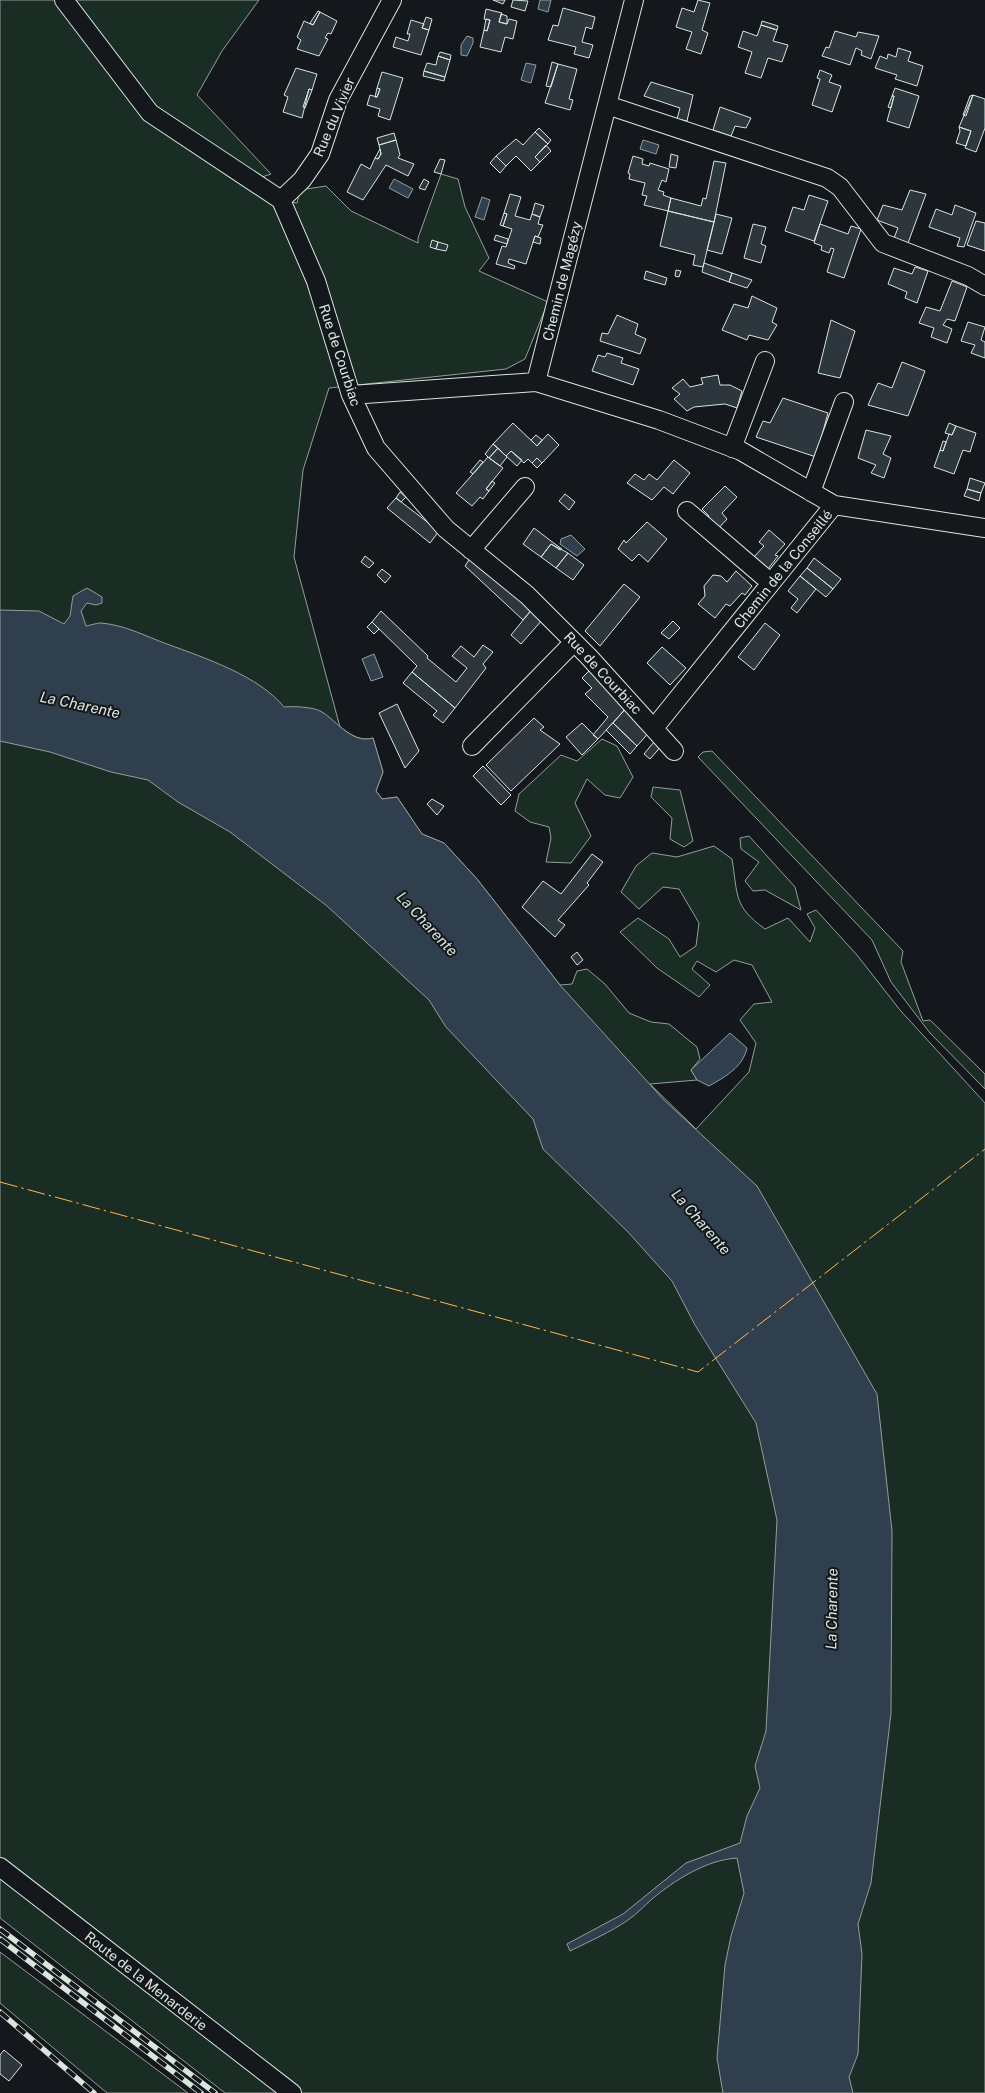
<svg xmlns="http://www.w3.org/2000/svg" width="985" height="2093" font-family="'Public Sans',sans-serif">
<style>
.green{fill:#1a2d24;stroke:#939e99}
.water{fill:#2f3f4d;stroke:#939e99}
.building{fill:#2c363c;stroke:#d8e6dc}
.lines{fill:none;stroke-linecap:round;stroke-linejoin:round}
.minor-casing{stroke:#d8e6dc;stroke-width:20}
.minor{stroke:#14181c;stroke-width:18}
.rail-casing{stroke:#d8e6dc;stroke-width:5.5}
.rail{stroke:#14181c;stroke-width:4;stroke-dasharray:11;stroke-linecap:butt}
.power{stroke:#ffb74d;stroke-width:1;stroke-dasharray:18 4 2.5 4;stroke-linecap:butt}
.labels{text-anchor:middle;stroke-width:4;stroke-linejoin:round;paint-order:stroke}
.street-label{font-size:14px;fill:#d8e6dc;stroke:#14181c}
.water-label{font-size:15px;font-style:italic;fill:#d8e6dc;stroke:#14181c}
</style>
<rect width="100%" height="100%" fill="#14181c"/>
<path class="green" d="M 0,0 L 259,0 L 222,51 L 197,95 L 271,174 L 253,180 L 281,200 L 297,203 L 300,190 L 326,186 L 351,211 L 418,243 L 418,238 L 441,174 L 458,179 L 465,207 L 489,258 L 479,271 L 548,302 L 525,359 L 506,369 L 329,388 L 303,470 L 294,557 L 340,727 C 350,734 360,742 373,738 L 383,772 L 376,791 L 382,799 L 397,797 L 422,834 L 444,843 L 477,879 L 560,985 L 572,984 L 577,971 L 587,969 L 605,984 L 629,1013 L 651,1022 L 669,1024 L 697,1047 L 700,1059 L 691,1070 L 697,1080 L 650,1084 L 696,1129 L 749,1072 L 756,1043 L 740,1020 L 754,1004 L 772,1002 L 752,965 L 734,960 L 716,972 L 697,961 L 692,969 L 710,985 L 699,997 L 657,968 L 620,932 L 638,918 L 669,939 L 680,957 L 696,946 L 699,923 L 679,889 L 663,887 L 639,909 L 621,892 L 636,866 L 652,853 L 677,857 L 714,846 L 732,859 C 738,895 733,906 765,929 L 788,918 L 810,942 L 815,928 L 807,914 L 816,910 L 857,955 L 900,1010 L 985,1103 L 985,2093 L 225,2093 L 0,1918 Z
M 602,739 L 617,746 L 633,777 L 620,798 L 605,795 L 587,779 L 575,803 L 591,836 L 571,863 L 546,862 L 551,838 L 549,827 L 530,822 L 515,811 L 519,794 L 561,755 L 577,761 Z
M 712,751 L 903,951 L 901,962 L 923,1021 L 930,1020 L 985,1074 L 985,1089 L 930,1033 L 891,982 L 872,940 L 698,757 L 703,752 Z
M 653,787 L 680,790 L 693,841 L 684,847 L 670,839 L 672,818 L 651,797 Z
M 749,836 L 795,887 L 801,910 L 765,890 L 753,891 L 745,881 L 759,862 L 741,849 L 740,838 Z
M 0,1952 L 188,2093 L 107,2093 L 0,2003 Z"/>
<path class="water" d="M 540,0 L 551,0 L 548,12 L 538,9 Z
M 467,36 L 473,38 L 473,43 L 467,56 L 461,55 L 461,45 Z
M 526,63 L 536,65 L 531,83 L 521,80 Z
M 643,140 L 659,145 L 656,154 L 640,149 Z
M 394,179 L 413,189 L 408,198 L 389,188 Z
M 482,197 L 490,200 L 484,220 L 475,217 Z
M 571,535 L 585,549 L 577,556 L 560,544 L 561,539 Z
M 87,588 L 102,597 L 102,603 L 96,605 L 87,603 L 81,611 L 86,626 C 91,625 97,623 101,623 C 125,625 145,636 167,644 C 205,658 259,676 284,707 C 293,706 315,707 322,712 C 338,722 352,744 373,738 L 383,772 L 376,791 L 382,799 L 397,797 L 422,834 L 444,843 L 477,879 L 560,985 L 664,1100 L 757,1186 L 877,1394 L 892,1531 L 891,1713 L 871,1883 L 858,1924 L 862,1954 L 858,2054 L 849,2077 L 853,2093 L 723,2093 L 717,2058 L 725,1965 L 731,1936 L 744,1893 L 737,1858 C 706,1860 675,1880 652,1899 C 644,1906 637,1914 628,1920 C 611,1932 590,1941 570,1951 L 567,1944 L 623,1914 L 686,1863 L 740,1843 L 747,1816 L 760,1788 L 755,1766 L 766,1731 L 777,1520 L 756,1423 L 695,1325 L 672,1281 L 628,1232 L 543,1149 L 533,1119 L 446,1027 L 429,1000 L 327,906 L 230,832 L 178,802 L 148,780 L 111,772 L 50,752 L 0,741 L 0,610 L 39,611 L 64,624 L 70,616 L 73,596 Z
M 374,654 L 383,677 L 371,681 L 362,659 Z
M 730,1033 L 747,1048 C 743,1067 725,1077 709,1086 L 697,1080 L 691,1070 Z"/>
<path class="building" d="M 493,0 L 505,0 L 503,4 Z
M 513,0 L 528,1 L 525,11 L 511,7 Z
M 698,0 L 710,3 L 702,30 L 708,33 L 701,54 L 686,49 L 692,32 L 676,27 L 682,8 L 694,12 Z
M 563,8 L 595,17 L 592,29 L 586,27 L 582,42 L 593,45 L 589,58 L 574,54 L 576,47 L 548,40 L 553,25 L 558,26 Z
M 486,9 L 502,13 L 499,22 L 507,24 L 509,19 L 517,21 L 513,39 L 505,37 L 501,52 L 480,47 L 484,30 L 487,31 L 490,20 L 484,19 Z
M 318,11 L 320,12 L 313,25 L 310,23 Z
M 320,12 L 337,21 L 331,34 L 328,33 L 325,38 L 328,39 L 319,56 L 297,49 L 301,40 L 297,37 L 304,21 L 313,25 Z
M 501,14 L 507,16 L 507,24 L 499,22 Z
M 426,17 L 432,19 L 429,30 L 422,28 Z
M 486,19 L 490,20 L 487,31 L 484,30 Z
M 411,20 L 424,24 L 422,28 L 429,30 L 421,55 L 393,47 L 396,37 L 408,41 L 410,34 L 407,34 Z
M 762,21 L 778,26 L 777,30 L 761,25 Z
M 761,25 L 777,30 L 773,41 L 788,45 L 782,62 L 768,58 L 761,78 L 745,73 L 752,52 L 738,47 L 743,31 L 757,36 Z
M 835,31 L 856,37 L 858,32 L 879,36 L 871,59 L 861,55 L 862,51 L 856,48 L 850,65 L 822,56 L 826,47 L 829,48 Z
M 898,48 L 911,52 L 908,61 L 923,66 L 917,86 L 895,79 L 897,75 L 875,68 L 880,56 L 887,59 L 888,54 L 896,57 Z
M 440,52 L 451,55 L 450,60 L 438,56 Z
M 438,56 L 450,60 L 445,77 L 424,71 L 427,63 L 436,65 Z
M 552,62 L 558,64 L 551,87 L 546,86 Z
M 558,64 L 577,69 L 569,99 L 573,100 L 570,110 L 545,103 Z
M 296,68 L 317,74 L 312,90 L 309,89 L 302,118 L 283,112 L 288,97 L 284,95 Z
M 820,70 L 832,75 L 829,82 L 841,86 L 832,112 L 812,105 L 820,79 L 817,78 Z
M 424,71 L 445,77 L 444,81 L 423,76 Z
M 382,72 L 403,78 L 390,120 L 378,116 L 380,109 L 367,105 L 370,95 L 377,97 L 380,89 L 377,88 Z
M 651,82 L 693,95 L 687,121 L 677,119 L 680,108 L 644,96 Z
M 377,88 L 380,89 L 377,97 L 375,97 Z
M 895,88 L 919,96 L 909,128 L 887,121 L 894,96 L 892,96 Z
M 309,89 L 312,90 L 305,108 L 303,107 Z
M 973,95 L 985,99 L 985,128 L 976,152 L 965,148 L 971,131 L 959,127 Z
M 973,95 L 966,116 L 963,115 L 970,96 Z
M 892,96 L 894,96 L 891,108 L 888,107 Z
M 720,107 L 751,118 L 746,128 L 735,126 L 731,136 L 713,130 Z
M 959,127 L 971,131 L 966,146 L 956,143 L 960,131 Z
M 539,128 L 551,140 L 548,144 L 535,132 Z
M 535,132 L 548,144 L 535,157 L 540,162 L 531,171 L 516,156 L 506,166 L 496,156 L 516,139 L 523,145 Z
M 394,133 L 396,140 L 379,145 L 377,138 Z
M 396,140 L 400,155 L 398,158 L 414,164 L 408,176 L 386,165 L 363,200 L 347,192 L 361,164 L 370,169 L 375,158 L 378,159 L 381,154 L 379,145 Z
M 546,145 L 551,151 L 540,162 L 535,157 Z
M 380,149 L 381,154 L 378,159 L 375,158 Z
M 671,154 L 678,156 L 676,168 L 669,167 Z
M 496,156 L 506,166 L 500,173 L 490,163 Z
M 633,156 L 643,159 L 642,164 L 649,166 L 650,163 L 669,169 L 666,182 L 662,180 L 658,190 L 664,192 L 663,195 L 671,198 L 668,211 L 644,205 L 647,196 L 642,195 L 645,183 L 629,179 L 630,174 L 628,173 Z
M 440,159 L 445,160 L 441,174 L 434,172 Z
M 714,161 L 726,163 L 714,222 L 668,211 L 671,198 L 701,206 L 703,198 L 706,199 Z
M 424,179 L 429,182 L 425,190 L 419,188 Z
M 910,190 L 926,194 L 908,243 L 894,238 L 898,228 L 877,220 L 883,205 L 902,210 Z
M 510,194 L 521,197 L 515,216 L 530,220 L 532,214 L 540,217 L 538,224 L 543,225 L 538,237 L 535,236 L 526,264 L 509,259 L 508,263 L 515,266 L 514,269 L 496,264 L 502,246 L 506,247 L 512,229 L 503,226 L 507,214 L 504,213 Z
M 809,195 L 828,201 L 814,241 L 785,231 L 793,207 L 804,210 Z
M 535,203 L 544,206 L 540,217 L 532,214 Z
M 955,205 L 976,213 L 964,247 L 957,246 L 960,238 L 929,227 L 936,209 L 952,215 Z
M 668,211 L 714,222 L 703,267 L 693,265 L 695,255 L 660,246 Z
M 504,213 L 507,214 L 503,226 L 500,225 Z
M 716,214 L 732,218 L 722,254 L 707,250 Z
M 976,221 L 985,223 L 985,251 L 967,245 Z
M 753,224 L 766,227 L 761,244 L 766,246 L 761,263 L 744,258 Z
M 820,224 L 848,234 L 851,226 L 861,229 L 844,278 L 827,272 L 834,249 L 831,248 L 829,253 L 821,250 L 822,246 L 814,243 Z
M 496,235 L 508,239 L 507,244 L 494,240 Z
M 535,236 L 541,238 L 540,244 L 533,242 Z
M 432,240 L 438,242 L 436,249 L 430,247 Z
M 438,242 L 448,245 L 446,251 L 436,249 Z
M 704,263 L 732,273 L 729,282 L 702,272 Z
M 915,267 L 928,271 L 917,303 L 905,298 L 907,292 L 888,284 L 894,268 L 912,274 Z
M 676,270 L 681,271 L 679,277 L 675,276 Z
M 646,271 L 667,278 L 665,285 L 644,279 Z
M 732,273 L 752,280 L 747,288 L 729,282 Z
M 952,281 L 967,287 L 955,321 L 947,319 L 943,325 L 952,329 L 947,343 L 931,337 L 934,328 L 919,323 L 926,307 L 940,311 Z
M 752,296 L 777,308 L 772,322 L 777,325 L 768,340 L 749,335 L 747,340 L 722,330 L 734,304 L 748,308 Z
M 617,315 L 638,324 L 635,334 L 646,339 L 640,354 L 600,341 L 602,333 L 608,334 Z
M 831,320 L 855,331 L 840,378 L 818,373 Z
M 968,322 L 985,327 L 981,340 L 985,342 L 985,358 L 971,353 L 975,345 L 961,341 Z
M 607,353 L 623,358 L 621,363 L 639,369 L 633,385 L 592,371 L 598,355 L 605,357 Z
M 902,362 L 925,371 L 908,416 L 868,405 L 878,383 L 892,388 Z
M 718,375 L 720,385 L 730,385 L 742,391 L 737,408 L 725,404 L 694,407 L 687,411 L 674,399 L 680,394 L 672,388 L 683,379 L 690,387 L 703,384 L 701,378 Z
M 783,398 L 828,413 L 816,457 L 756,437 L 763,421 L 770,423 Z
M 513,423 L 537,446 L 548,434 L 559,445 L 542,463 L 537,458 L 532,463 L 528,459 L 524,463 L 511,451 L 506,456 L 493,444 Z
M 949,423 L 956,426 L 952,435 L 945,433 Z
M 956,426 L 976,433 L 970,452 L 963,450 L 954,474 L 934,467 L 940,450 L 943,451 L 949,434 L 952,435 Z
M 866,430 L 891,436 L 883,454 L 891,458 L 884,478 L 871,473 L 876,465 L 858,458 Z
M 536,435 L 542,440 L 537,446 L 531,440 Z
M 943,441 L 946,442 L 943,451 L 940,450 Z
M 493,444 L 498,448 L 489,458 L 485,454 Z
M 498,448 L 507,457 L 500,466 L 489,458 Z
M 511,451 L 522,460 L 517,466 L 506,456 Z
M 488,457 L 503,468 L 486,489 L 489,491 L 483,499 L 480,497 L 472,506 L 456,493 Z
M 537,458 L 542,463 L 537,468 L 532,463 Z
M 480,460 L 483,462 L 473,474 L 470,472 Z
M 674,460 L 690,473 L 673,494 L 664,487 L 652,500 L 627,483 L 635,474 L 644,480 L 649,474 L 657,480 Z
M 970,478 L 985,483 L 981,493 L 967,489 Z
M 492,481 L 495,483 L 489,491 L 486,489 Z
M 725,486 L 737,497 L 722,513 L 727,519 L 717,530 L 706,520 L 709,516 L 702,509 Z
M 967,489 L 981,493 L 979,501 L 964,496 Z
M 400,492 L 406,497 L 401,502 L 396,498 Z
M 565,494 L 575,502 L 569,510 L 559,501 Z
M 396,498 L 439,531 L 430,543 L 387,508 Z
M 647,522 L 667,539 L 648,562 L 639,554 L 632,561 L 618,549 L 624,540 L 626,543 Z
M 534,528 L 551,541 L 562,549 L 560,550 L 551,544 L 541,557 L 523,544 Z
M 769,530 L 785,544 L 775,555 L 778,556 L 768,569 L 754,557 L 764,546 L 759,542 Z
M 551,544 L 568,553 L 556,568 L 541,557 Z
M 568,553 L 584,565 L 573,580 L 556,568 Z
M 365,556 L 374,563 L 369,568 L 361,562 Z
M 471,557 L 533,608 L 523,620 L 465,566 Z
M 814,558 L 841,579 L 833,589 L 807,568 Z
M 807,568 L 833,589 L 826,597 L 800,576 Z
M 382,569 L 391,576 L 385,583 L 377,575 Z
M 736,571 L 752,586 L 745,595 L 742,593 L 730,606 L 726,604 L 715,618 L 698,604 L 705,596 L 704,586 L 713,575 L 721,576 L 727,582 Z
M 800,576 L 816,589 L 797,613 L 791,608 L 798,599 L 788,591 Z
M 624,584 L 640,597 L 600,646 L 585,631 Z
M 533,608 L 543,619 L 521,644 L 511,635 Z
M 381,611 L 428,656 L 427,658 L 456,682 L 467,668 L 452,656 L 461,646 L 474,657 L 483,645 L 493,652 L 483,664 L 486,668 L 455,708 L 412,672 L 417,666 L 372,622 Z
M 673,621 L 680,628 L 669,639 L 661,633 Z
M 372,622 L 379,629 L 374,634 L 367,627 Z
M 765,623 L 780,635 L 754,670 L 738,657 Z
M 662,647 L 686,668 L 670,685 L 647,663 Z
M 592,668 L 628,706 L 598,739 L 593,735 L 608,717 L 585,694 L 592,688 L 582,678 Z
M 412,672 L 455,708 L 443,723 L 433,715 L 437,711 L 403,683 Z
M 397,704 L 419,751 L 405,768 L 379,713 Z
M 628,706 L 651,730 L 637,746 L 613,723 Z
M 534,718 L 544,727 L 540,730 L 560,744 L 511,791 L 486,765 Z
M 582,723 L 598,739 L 582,755 L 566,737 Z
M 613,723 L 637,746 L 630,754 L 606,730 Z
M 658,737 L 664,743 L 650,759 L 644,754 Z
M 483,766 L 511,795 L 501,805 L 473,776 Z
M 432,799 L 444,806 L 437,815 L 427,804 Z
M 592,854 L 603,862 L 587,883 L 589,885 L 558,920 L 565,925 L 555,937 L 522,907 L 543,881 L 561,894 Z
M 577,952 L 583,960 L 577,965 L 571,957 Z
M 4,2050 L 22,2065 L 9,2081 L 0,2074 L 0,2055 Z"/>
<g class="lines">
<g class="minor-casing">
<path id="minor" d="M 64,0 L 150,113 L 281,200 L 316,281 L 351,395 L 376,448 L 446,529 L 527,595 L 589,657 L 674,751
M 607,105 L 827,178 L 840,187 L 883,243 L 968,276 L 985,286
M 281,200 L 302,180 L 320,154 L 338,100 L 392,0
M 536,382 L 634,0
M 351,395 L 536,382 L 659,420 L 741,451 L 834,505 L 985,528
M 732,448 L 765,361
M 811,492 L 844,402
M 687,511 L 771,583
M 471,550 L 525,487
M 654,728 L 834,505
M 472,746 L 574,642
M 0,1867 L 292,2093"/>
</g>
<use href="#minor" class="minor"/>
<g class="rail-casing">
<path id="rail" d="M 0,1929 L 215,2093
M 0,1939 L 201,2093
M 0,2012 L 94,2093"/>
</g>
<use href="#rail" class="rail"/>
<path class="power" d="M 0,1182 L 698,1372 L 985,1149"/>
</g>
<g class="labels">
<g class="street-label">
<text transform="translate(334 117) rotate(-67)" y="5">Rue du Vivier</text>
<text transform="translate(562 281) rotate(-76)" y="5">Chemin de Magézy</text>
<text transform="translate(340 355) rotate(72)" y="5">Rue de Courbiac</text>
<text transform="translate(783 569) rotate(-51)" y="5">Chemin de la Conseillé</text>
<text transform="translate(603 673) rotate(47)" y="5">Rue de Courbiac</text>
<text transform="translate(146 1981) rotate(38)" y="5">Route de la Menarderie</text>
</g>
<g class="water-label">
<text transform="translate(80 705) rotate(12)" y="5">La Charente</text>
<text transform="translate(427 924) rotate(47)" y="5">La Charente</text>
<text transform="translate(701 1222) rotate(49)" y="5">La Charente</text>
<text transform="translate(832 1609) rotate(-89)" y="5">La Charente</text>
</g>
</g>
</svg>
